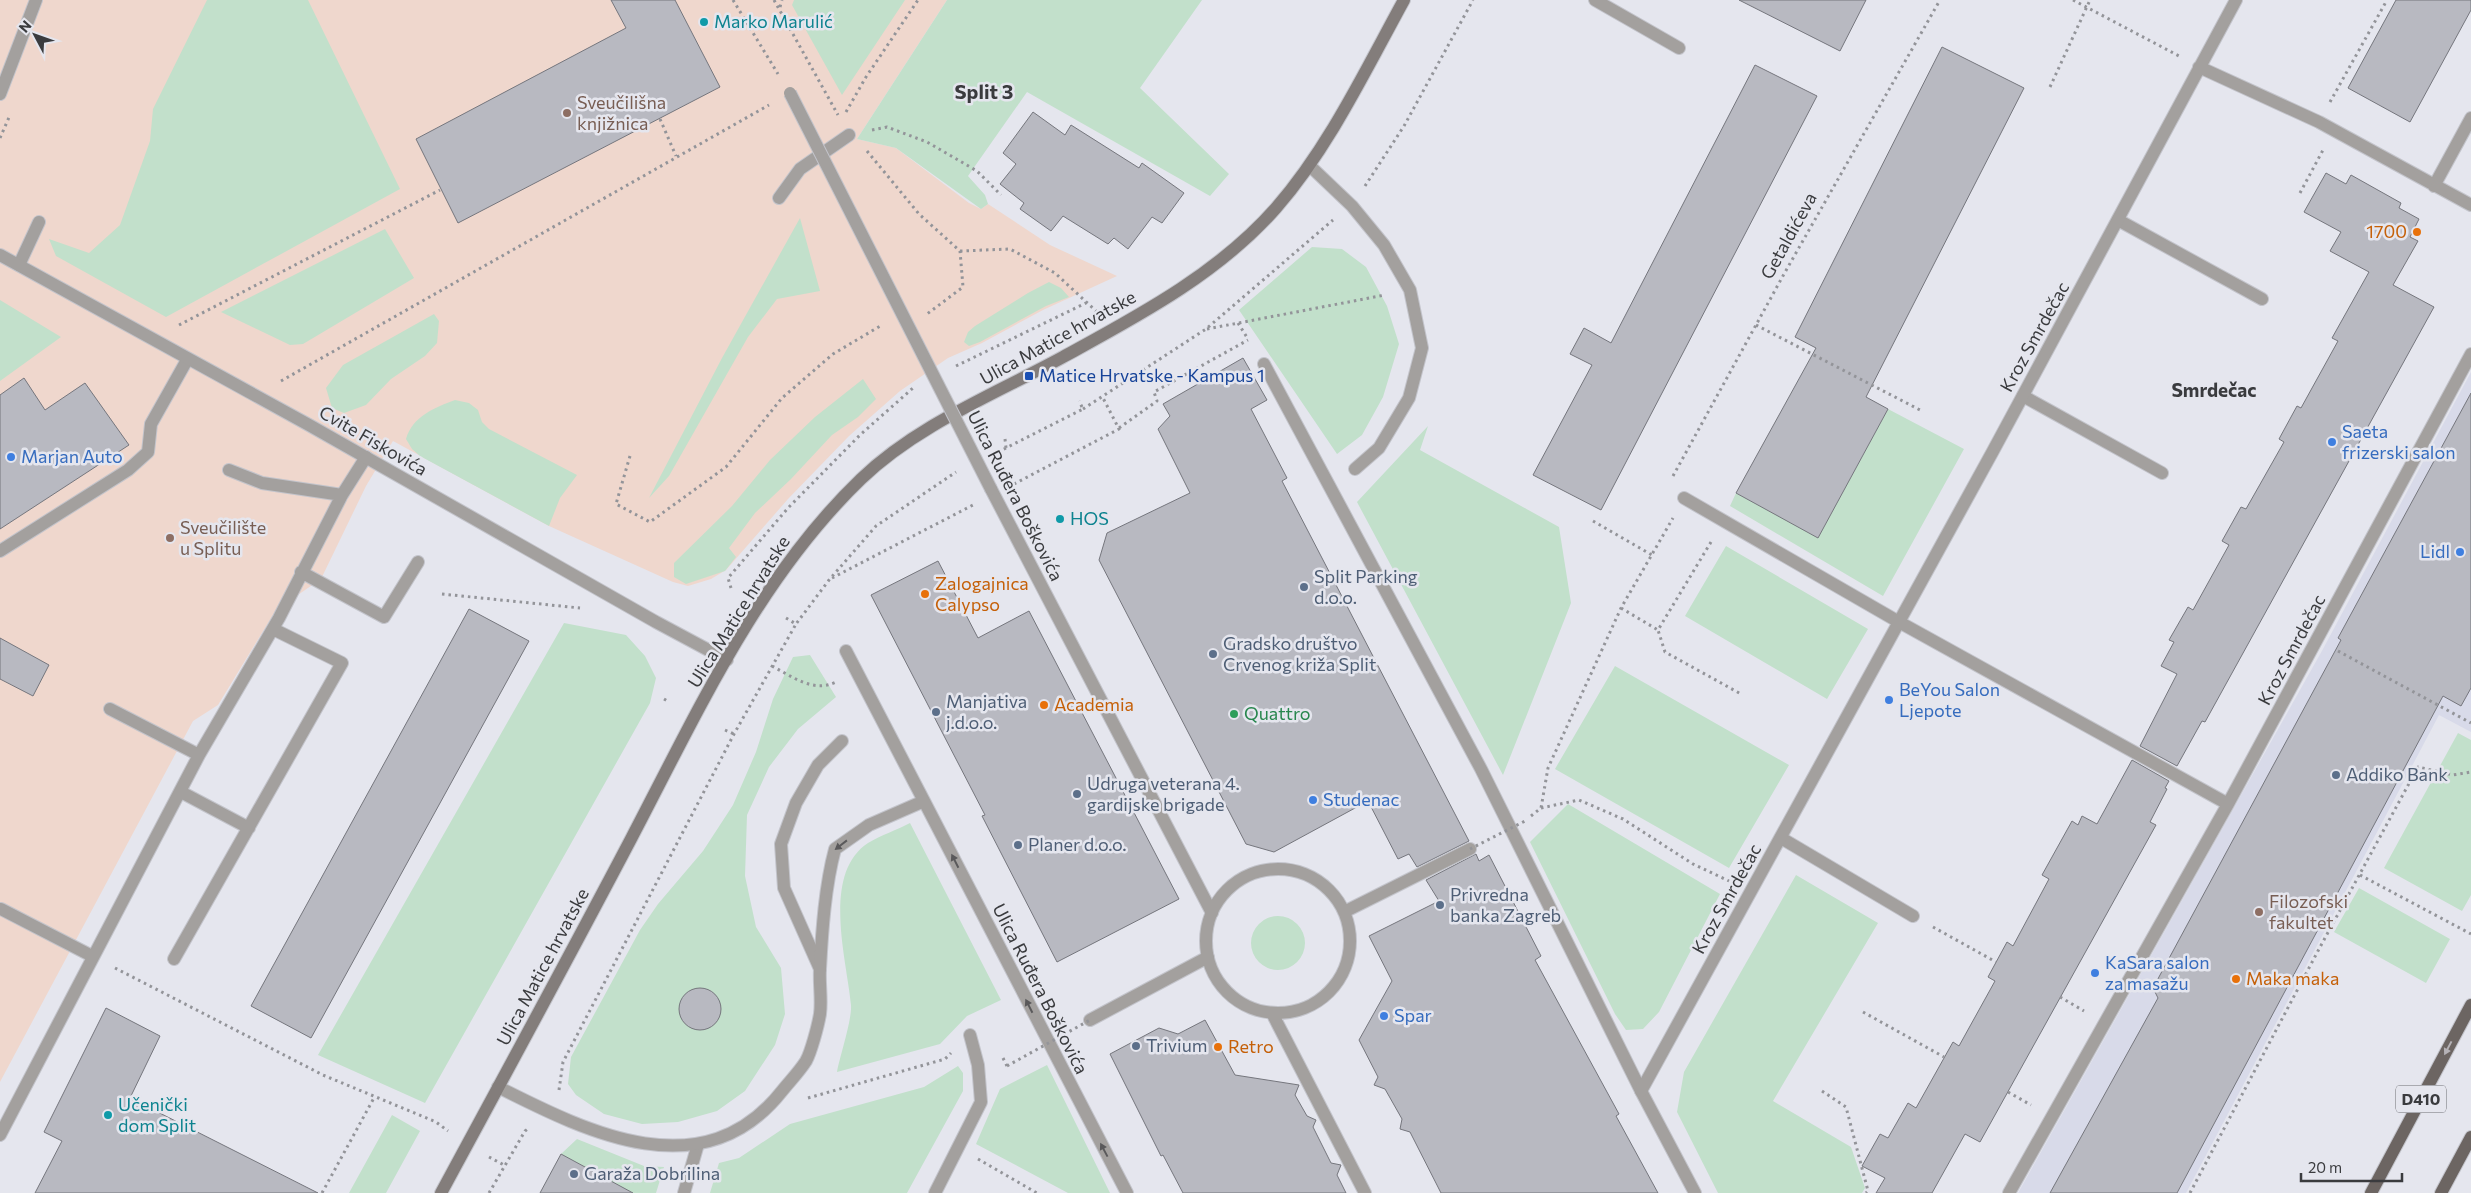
<svg xmlns="http://www.w3.org/2000/svg" width="2471" height="1193" font-family="Commissioner,sans-serif">
<style>
.built{fill:#d8dae9}
.education{fill:#efd7cd}
.green{fill:#c2e0cb}
.building{fill:#b8b9c1;stroke:#75767d}
.lines{fill:none;stroke-linecap:round;stroke-linejoin:round}
.lane-casing{stroke:#c3c4cb;stroke-width:14}
.street-casing{stroke:#c3c4cb;stroke-width:14}
.secondary-casing{stroke:#c3c4cb;stroke-width:14}
.primary-casing{stroke:#c3c4cb;stroke-width:14}
.path{stroke:#939499;stroke-width:3;stroke-dasharray:2.5 4;stroke-linecap:butt}
.lane{stroke:#a3a09e;stroke-width:12}
.street{stroke:#a3a09e;stroke-width:12}
.secondary{stroke:#837d7b;stroke-width:12}
.primary{stroke:#6c6562;stroke-width:12}
.street-bridge-casing{stroke:#c3c4cb;stroke-width:14;stroke-linecap:butt}
.path-bridge{stroke:#939499;stroke-width:3;stroke-dasharray:2.5 4;stroke-linecap:butt}
.street-bridge{stroke:#a3a09e;stroke-width:12}
.oneway{fill:#5a595b}
.oneway2{fill:#b5b2b6}
.culture-dot{fill:#0f9aa8;stroke:#e5e6ee;stroke-width:2}
.education-dot{fill:#8d6e63;stroke:#e5e6ee;stroke-width:2}
.food-dot{fill:#e8710a;stroke:#e5e6ee;stroke-width:2}
.transit-dot{fill:#1a4fb4;stroke:#e5e6ee;stroke-width:2}
.shop-dot{fill:#3f7fe0;stroke:#e5e6ee;stroke-width:2}
.service-dot{fill:#5c6f8a;stroke:#e5e6ee;stroke-width:2}
.leisure-dot{fill:#2e9e5b;stroke:#e5e6ee;stroke-width:2}
.labels{text-anchor:middle;stroke-width:5;stroke-linejoin:round;paint-order:stroke}
.shield{fill:#e5e6ee;stroke:#6d6e73;stroke-width:1}
.shield-label{font-size:16px;font-weight:bold;fill:#3a3b3e}
.culture-label{font-size:18px;fill:#0d838f;stroke:#e5e6ee;text-anchor:start}
.education-label{font-size:18px;fill:#785e54;stroke:#e5e6ee;text-anchor:start}
.food-label{font-size:18px;fill:#c56008;stroke:#e5e6ee;text-anchor:start}
.street-label{font-size:18px;fill:#3a3b3e;stroke:#e5e6ee}
.transit-label{font-size:18px;fill:#164399;stroke:#e5e6ee;text-anchor:start}
.shop-label{font-size:18px;fill:#366cbe;stroke:#e5e6ee;text-anchor:start}
.service-label{font-size:18px;fill:#4e5e75;stroke:#e5e6ee;text-anchor:start}
.leisure-label{font-size:18px;fill:#27864d;stroke:#e5e6ee;text-anchor:start}
.neighbourhood-label{font-size:19px;font-weight:bold;fill:#3a3b3e;stroke:#e5e6ee}
.quarter-label{font-size:20px;font-weight:bold;fill:#3a3b3e;stroke:#e5e6ee}
</style>
<rect width="100%" height="100%" fill="#e5e6ee"/>
<path class="built" d="M 2471,372 L 2471,732 L 2439,715 L 2186,1193 L 2018,1193 L 2323,649 Z"/>
<path class="education" d="M 0,0 L 947,0 L 857,139 L 896,148 L 969,203 L 981,209 L 988,204 L 1050,245 L 1117,276 L 1043,310 L 982,343 L 948,358 L 900,391 L 849,436 L 788,499 L 726,570 L 711,579 L 688,586 L 673,582 L 549,526 L 393,441 L 366,486 L 321,579 L 276,610 L 218,705 L 193,721 L 0,1082 Z"/>
<path class="green" d="M 207,0 L 308,0 L 400,189 L 166,317 L 56,256 L 49,239 L 89,253 L 120,225 L 150,141 L 153,109 Z
M 794,0 L 905,0 L 842,95 L 792,5 Z
M 947,0 L 1202,0 L 1140,88 L 1229,174 L 1210,196 L 1027,92 L 968,176 L 985,195 L 988,204 L 981,209 L 896,148 L 857,139 Z
M 800,218 L 820,291 L 777,299 L 748,337 L 669,476 L 649,498 L 722,358 Z
M 385,229 L 414,278 L 303,344 L 290,345 L 221,312 Z
M 1312,247 L 1342,249 L 1366,267 L 1387,306 L 1399,344 L 1383,397 L 1362,435 L 1337,454 L 1239,310 Z
M 1049,282 L 1061,288 L 1069,297 L 1046,306 L 980,342 L 969,346 L 964,342 L 968,332 L 975,326 L 1028,293 Z
M 0,300 L 61,337 L 0,381 Z
M 434,314 L 439,321 L 437,343 L 425,356 L 391,379 L 366,405 L 344,413 L 332,408 L 326,388 L 343,365 Z
M 863,379 L 876,399 L 858,417 L 832,435 L 791,479 L 755,513 L 729,548 L 736,557 L 725,571 L 686,584 L 674,577 L 674,563 L 732,506 L 770,460 L 815,417 Z
M 455,400 L 469,403 L 478,410 L 482,422 L 489,429 L 577,475 L 560,498 L 549,526 L 420,456 L 412,449 L 406,439 C 413,416 434,408 455,400 Z
M 1888,409 L 1964,449 L 1883,596 L 1730,506 L 1736,493 L 1818,537 Z
M 1428,426 L 1420,450 L 1559,527 L 1571,603 L 1503,775 L 1357,502 Z
M 1726,546 L 1868,629 L 1827,699 L 1685,616 Z
M 564,623 L 626,635 L 645,656 L 656,678 L 650,703 L 425,1103 L 318,1055 Z
M 810,655 L 836,697 L 798,729 L 769,767 L 747,815 L 745,876 L 756,927 L 781,968 L 785,1014 L 775,1045 L 745,1091 L 717,1111 L 678,1122 L 642,1124 L 604,1114 L 576,1095 L 568,1084 L 571,1057 L 640,930 L 658,904 L 703,851 L 733,805 L 756,752 L 773,699 L 793,657 Z
M 1615,666 L 1789,765 L 1729,868 L 1555,769 Z
M 2458,733 L 2471,740 L 2471,895 L 2462,911 L 2384,868 Z
M 1568,804 L 1720,894 L 1659,1012 L 1643,1029 L 1626,1030 L 1615,1014 L 1530,842 Z
M 910,823 L 1001,1000 L 967,1016 L 940,1044 L 837,1072 C 840,1056 852,1020 851,1005 C 847,960 821,874 868,843 C 881,835 897,830 910,823 Z
M 1796,875 L 1878,923 L 1773,1101 L 1851,1147 L 1865,1188 L 1862,1193 L 1718,1193 L 1677,1112 L 1684,1072 Z
M 2359,888 L 2450,939 L 2426,983 L 2334,932 Z
M1251 943a27 27 0 1 1 54 0a27 27 0 1 1-54 0Z
M 1047,1065 L 1110,1193 L 1068,1193 L 976,1144 L 1000,1089 Z
M 958,1066 L 963,1073 L 963,1091 L 907,1193 L 710,1193 L 719,1163 L 739,1158 L 790,1124 L 924,1087 Z
M 392,1115 L 420,1131 L 386,1193 L 349,1193 Z
M 577,1139 L 644,1166 L 664,1167 L 656,1193 L 540,1193 L 561,1154 Z"/>
<path class="building" d="M 611,0 L 675,0 L 720,87 L 458,223 L 416,139 L 626,28 Z
M 1739,0 L 1866,0 L 1840,51 Z
M 2396,0 L 2471,0 L 2471,10 L 2410,122 L 2348,88 Z
M 1942,47 L 2024,88 L 1866,397 L 1888,409 L 1818,538 L 1736,493 L 1816,348 L 1795,337 Z
M 1755,65 L 1817,96 L 1601,510 L 1533,475 L 1592,365 L 1570,354 L 1584,328 L 1611,343 Z
M 1033,112 L 1065,135 L 1071,125 L 1139,168 L 1142,163 L 1184,193 L 1162,223 L 1152,217 L 1128,249 L 1114,238 L 1108,244 L 1063,216 L 1051,231 L 1020,209 L 1024,203 L 1000,184 L 1016,164 L 1003,153 Z
M 2326,173 L 2346,184 L 2351,175 L 2401,203 L 2399,208 L 2419,219 L 2410,237 L 2418,241 L 2393,285 L 2434,307 L 2205,722 L 2202,721 L 2177,766 L 2140,746 L 2177,674 L 2161,666 L 2174,642 L 2169,640 L 2188,607 L 2193,610 L 2229,545 L 2222,541 L 2241,507 L 2246,509 L 2284,442 L 2279,439 L 2297,406 L 2301,408 L 2338,341 L 2332,338 L 2369,272 L 2330,251 L 2341,232 L 2304,212 Z
M 1243,358 L 1267,400 L 1251,409 L 1287,478 L 1282,481 L 1469,841 L 1417,867 L 1409,854 L 1398,859 L 1368,801 L 1274,852 L 1246,844 L 1099,560 L 1107,533 L 1190,493 L 1158,429 L 1170,416 L 1163,404 Z
M 24,378 L 45,410 L 85,383 L 129,445 L 0,529 L 0,395 Z
M 2471,393 L 2471,688 L 2461,706 L 2443,696 L 2177,1193 L 2050,1193 L 2158,998 L 2153,988 L 2341,640 L 2338,638 Z
M 938,561 L 978,638 L 1029,611 L 1179,899 L 1057,962 L 982,816 L 985,815 L 871,595 Z
M 469,609 L 529,641 L 311,1038 L 251,1006 Z
M 0,638 L 49,665 L 33,696 L 0,679 Z
M 2132,760 L 2169,781 L 2165,788 L 2167,789 L 2150,822 L 2156,825 L 1980,1142 L 1965,1134 L 1932,1193 L 1876,1193 L 1885,1178 L 1862,1166 L 1880,1134 L 1888,1138 L 1908,1103 L 1916,1108 L 1953,1042 L 1959,1046 L 1995,981 L 1988,977 L 2007,942 L 2013,946 L 2049,879 L 2042,875 L 2072,821 L 2078,825 L 2082,816 L 2097,824 Z
M 1476,854 L 1479,861 L 1489,855 L 1541,956 L 1535,960 L 1619,1114 L 1616,1116 L 1658,1193 L 1441,1193 L 1410,1132 L 1400,1129 L 1402,1119 L 1385,1089 L 1374,1085 L 1378,1077 L 1359,1040 L 1392,981 L 1369,936 L 1439,901 L 1426,880 Z
M679 1009a21 21 0 1 1 42 0a21 21 0 1 1-42 0Z
M 106,1008 L 160,1036 L 130,1098 L 318,1193 L 35,1193 L 62,1141 L 44,1132 Z
M 1205,1020 L 1235,1075 L 1299,1085 L 1295,1095 L 1307,1116 L 1316,1120 L 1313,1127 L 1331,1163 L 1341,1165 L 1337,1175 L 1346,1193 L 1183,1193 L 1163,1155 L 1161,1156 L 1110,1054 L 1159,1028 L 1178,1034 Z
M 561,1154 L 633,1193 L 540,1193 Z"/>
<g class="lines">
<g class="lane-casing">
<path id="lane" d="M 1595,0 L 1679,48
M 1310,166 L 1352,206 L 1384,245 L 1410,290 L 1422,348 L 1409,398 L 1379,448 L 1355,469
M 779,198 L 800,169 L 849,135
M 2118,220 L 2262,299
M 19,265 L 39,222
M 1264,364 L 1481,769 L 1641,1091 L 1695,1193
M 2023,396 L 2162,473
M 229,470 L 262,483 L 342,495
M 0,551 L 128,470 L 148,452 L 151,424 L 187,360
M 301,572 L 384,617 L 418,562
M 110,709 L 199,755
M 181,792 L 249,828
M 1781,838 L 1913,916
M 1,909 L 92,956
M 174,959 L 342,663 L 273,629
M 820,969 L 784,888 L 781,844 L 796,803 L 818,765 L 842,741
M 0,1135 L 199,755 L 279,618 L 342,495 L 366,457
M 684,1193 L 698,1144"/>
</g>
<g class="street-casing">
<path id="street" d="M 2199,67 L 2319,122 L 2471,205
M 0,94 L 36,0
M 2434,186 L 2471,118
M 0,255 L 309,425 L 656,622 L 727,660
M 991,489 L 1212,913
M 1684,498 L 1899,622 L 2228,804
M 846,651 L 924,801
M1206 941a72 72 0 1 1 144 0a72 72 0 1 1-144 0Z
M 1344,912 L 1470,849
M 1272,1013 L 1365,1193
M 1090,1020 L 1208,957
M 498,1087 C 589,1133 704,1190 782,1091 C 790,1081 799,1072 806,1061 C 811,1052 818,1026 820,1014 C 822,1000 819,984 820,969 C 822,931 825,886 835,849 L 869,825 L 924,801 L 1127,1193
M 1641,1091 L 1993,451 L 2236,0
M 935,1193 L 981,1102 L 978,1065 L 970,1035
M 2009,1193 L 2228,804 L 2471,354"/>
</g>
<g class="secondary-casing">
<path id="secondary" d="M 441,1193 C 505,1075 569,957 632,837 C 697,713 758,578 861,479 C 917,425 995,394 1063,357 C 1138,316 1218,274 1276,208 C 1329,147 1365,71 1404,0"/>
</g>
<g class="primary-casing">
<path id="primary" d="M 2371,1193 L 2471,1005
M 2441,1193 L 2471,1137"/>
</g>
<path class="path" d="M 733,0 L 778,74
M 774,0 L 838,115
M 2073,0 L 2179,56
M 780,7 L 782,0
M 2050,87 L 2090,0
M 2330,102 L 2387,0
M 846,112 L 866,77 L 918,0
M 660,119 L 676,156
M 872,130 L 887,127 L 927,142 L 977,171 L 1001,195
M 0,138 L 10,115
M 867,151 L 919,214 L 960,251 L 963,287 L 927,314
M 1365,186 L 1404,126 L 1473,0
M 2300,193 L 2323,150
M 960,251 L 1010,249 L 1055,273 L 1096,311
M 1238,323 L 1248,339
M 179,325 L 440,190
M 1756,325 L 1920,410
M 1207,329 L 1385,295
M 956,366 L 1088,302
M 281,381 L 769,105
M 1083,409 L 1206,329 L 1333,220
M 1119,428 L 1157,401 L 1154,392 L 1248,340
M 1005,439 L 1006,448
M 998,452 L 1083,409 L 1079,401
M 630,456 L 616,504 L 650,522 L 726,467 L 782,398 L 833,354 L 882,325
M 1673,476 L 1784,274 L 1940,0
M 1014,484 L 1119,429 L 1102,396
M 1593,521 L 1652,555
M 1711,542 L 1658,630 L 1665,652 L 1741,694
M 832,578 L 973,505
M 731,588 L 728,578 L 788,508 L 860,435 L 913,388
M 442,594 L 580,608
M 1621,608 L 1658,630
M 786,618 L 796,624 L 829,580 L 876,526 L 956,472
M 2338,651 L 2471,723
M 772,666 C 793,677 813,693 836,682
M 664,699 L 669,702
M 725,730 L 734,734
M 1541,808 L 1579,800 L 1623,819 L 1693,864 L 1729,881
M 1531,816 L 1541,808 L 1548,768 L 1621,608 L 1673,518
M 2360,875 L 2471,934
M 1933,927 L 1996,962
M 115,968 L 323,1075 L 436,1122 L 448,1131
M 2060,997 L 2084,1011
M 1863,1012 L 1944,1057
M 1003,1058 L 1007,1066
M 559,1090 L 563,1062 L 734,734 L 796,624
M 1822,1091 L 1846,1107 L 1868,1191 L 1866,1193
M 2008,1092 L 2031,1105
M 808,1098 L 945,1059 L 951,1053
M 489,1157 L 504,1165
M 978,1159 L 1037,1193
M 322,1193 L 375,1096
M 489,1193 L 525,1131 L 529,1128
M 2190,1193 L 2319,949 L 2418,767 L 2453,775 L 2471,772"/>
<use href="#lane" class="lane"/>
<use href="#street" class="street"/>
<use href="#secondary" class="secondary"/>
<use href="#primary" class="primary"/>
<g class="street-bridge-casing">
<path id="street-bridge" d="M 790,93 L 991,489"/>
</g>
<path class="path-bridge" d="M 1470,849 L 1527,820
M 1007,1066 L 1090,1020"/>
<use href="#street-bridge" class="street-bridge"/>
</g>
<defs><path id="oneway-solid" d="M-6-.8H1V-3.2L6.5 0L1 3.2V.8H-6Z" transform="scale(1.25)"/></defs>
<g class="oneway">
<use href="#oneway-solid" transform="translate(841 845) rotate(142)"/>
<use href="#oneway-solid" transform="translate(955 861) rotate(-117)"/>
<use href="#oneway-solid" transform="translate(1029 1006) rotate(-117)"/>
<use href="#oneway-solid" transform="translate(1104 1150) rotate(-118)"/>
</g>
<use class="oneway2" href="#oneway-solid" transform="translate(2448 1048) rotate(118)"/>
<g class="culture-dot">
<circle cx="704" cy="22" r="5"/>
<circle cx="1060" cy="519" r="5"/>
<circle cx="108" cy="1115" r="5"/>
</g>
<g class="education-dot">
<circle cx="567" cy="113" r="5"/>
<circle cx="170" cy="538" r="5"/>
<circle cx="2259" cy="912" r="5"/>
</g>
<g class="food-dot">
<circle cx="2417" cy="232" r="5"/>
<circle cx="925" cy="594" r="5"/>
<circle cx="1044" cy="705" r="5"/>
<circle cx="2236" cy="979" r="5"/>
<circle cx="1218" cy="1047" r="5"/>
</g>
<rect class="transit-dot" x="1024" y="371" width="10" height="10" rx="2.5"/>
<g class="shop-dot">
<circle cx="2332" cy="442" r="5"/>
<circle cx="11" cy="457" r="5"/>
<circle cx="2460" cy="552" r="5"/>
<circle cx="1889" cy="700" r="5"/>
<circle cx="1313" cy="800" r="5"/>
<circle cx="2095" cy="973" r="5"/>
<circle cx="1384" cy="1016" r="5"/>
</g>
<g class="service-dot">
<circle cx="1304" cy="587" r="5"/>
<circle cx="1213" cy="654" r="5"/>
<circle cx="936" cy="712" r="5"/>
<circle cx="2336" cy="775" r="5"/>
<circle cx="1077" cy="794" r="5"/>
<circle cx="1018" cy="845" r="5"/>
<circle cx="1440" cy="905" r="5"/>
<circle cx="1136" cy="1046" r="5"/>
<circle cx="574" cy="1174" r="5"/>
</g>
<circle class="leisure-dot" cx="1234" cy="714" r="5"/>
<g class="labels">
<rect class="shield" x="2396" y="1085.5" width="50" height="27" rx="4"/>
<g class="shield-label">
<text x="2421" y="1105">D410</text>
</g>
<g class="culture-label">
<text x="714" y="28">Marko Marulić</text>
<text x="1070" y="525">HOS</text>
<text x="118" y="1111">Učenički<tspan x="118" dy="21">dom Split</tspan></text>
</g>
<g class="education-label">
<text x="577" y="109">Sveučilišna<tspan x="577" dy="21">knjižnica</tspan></text>
<text x="180" y="534">Sveučilište<tspan x="180" dy="21">u Splitu</tspan></text>
<text x="2269" y="908">Filozofski<tspan x="2269" dy="21">fakultet</tspan></text>
</g>
<g class="food-label">
<text x="2407" y="238" text-anchor="end">1700</text>
<text x="935" y="590">Zalogajnica<tspan x="935" dy="21">Calypso</tspan></text>
<text x="1054" y="711">Academia</text>
<text x="2246" y="985">Maka maka</text>
<text x="1228" y="1053">Retro</text>
</g>
<g class="street-label">
<text transform="translate(1789 236) rotate(-61)" y="6">Getaldićeva</text>
<text transform="translate(2035 337) rotate(-61)" y="6">Kroz Smrdečac</text>
<text transform="translate(1058 338) rotate(-29)" y="6">Ulica Matice hrvatske</text>
<text transform="translate(373 441) rotate(30)" y="6">Cvite Fiskovića</text>
<text transform="translate(1015 496) rotate(63)" y="6">Ulica Ruđera Boškovića</text>
<text transform="translate(739 612) rotate(-58)" y="6">Ulica Matice hrvatske</text>
<text transform="translate(2292 650) rotate(-62)" y="6">Kroz Smrdečac</text>
<text transform="translate(1727 899) rotate(-61)" y="6">Kroz Smrdečac</text>
<text transform="translate(543 967) rotate(-62)" y="6">Ulica Matice hrvatske</text>
<text transform="translate(1040 989) rotate(63)" y="6">Ulica Ruđera Boškovića</text>
</g>
<g class="transit-label">
<text x="1039" y="382">Matice Hrvatske - Kampus 1</text>
</g>
<g class="shop-label">
<text x="2342" y="438">Saeta<tspan x="2342" dy="21">frizerski salon</tspan></text>
<text x="21" y="463">Marjan Auto</text>
<text x="2450" y="558" text-anchor="end">Lidl</text>
<text x="1899" y="696">BeYou Salon<tspan x="1899" dy="21">Ljepote</tspan></text>
<text x="1323" y="806">Studenac</text>
<text x="2105" y="969">KaSara salon<tspan x="2105" dy="21">za masažu</tspan></text>
<text x="1394" y="1022">Spar</text>
</g>
<g class="service-label">
<text x="1314" y="583">Split Parking<tspan x="1314" dy="21">d.o.o.</tspan></text>
<text x="1223" y="650">Gradsko društvo<tspan x="1223" dy="21">Crvenog križa Split</tspan></text>
<text x="946" y="708">Manjativa<tspan x="946" dy="21">j.d.o.o.</tspan></text>
<text x="2346" y="781">Addiko Bank</text>
<text x="1087" y="790">Udruga veterana 4.<tspan x="1087" dy="21">gardijske brigade</tspan></text>
<text x="1028" y="851">Planer d.o.o.</text>
<text x="1450" y="901">Privredna<tspan x="1450" dy="21">banka Zagreb</tspan></text>
<text x="1146" y="1052">Trivium</text>
<text x="584" y="1180">Garaža Dobrilina</text>
</g>
<g class="leisure-label">
<text x="1244" y="720">Quattro</text>
</g>
<g class="neighbourhood-label">
<text x="2214" y="397">Smrdečac</text>
</g>
<g class="quarter-label">
<text x="984" y="99">Split 3</text>
</g>
</g>
<g transform="translate(35 35) rotate(311)" stroke="#e5e6ee" stroke-width="4" paint-order="stroke">
<path d="M0-4L9 19L0 12L-9 19Z" fill="#3a3b3e"/>
<text y="-8" font-size="14" font-weight="bold" text-anchor="middle" fill="#3a3b3e">N</text>
</g>
<path d="M2301 1173v8h101v-8" fill="none" stroke="#3a3b3e" stroke-width="2.5"/>
<text x="2308" y="1173" font-size="15" fill="#3a3b3e" stroke="#e5e6ee" stroke-width="4" paint-order="stroke">20 m</text>
</svg>
